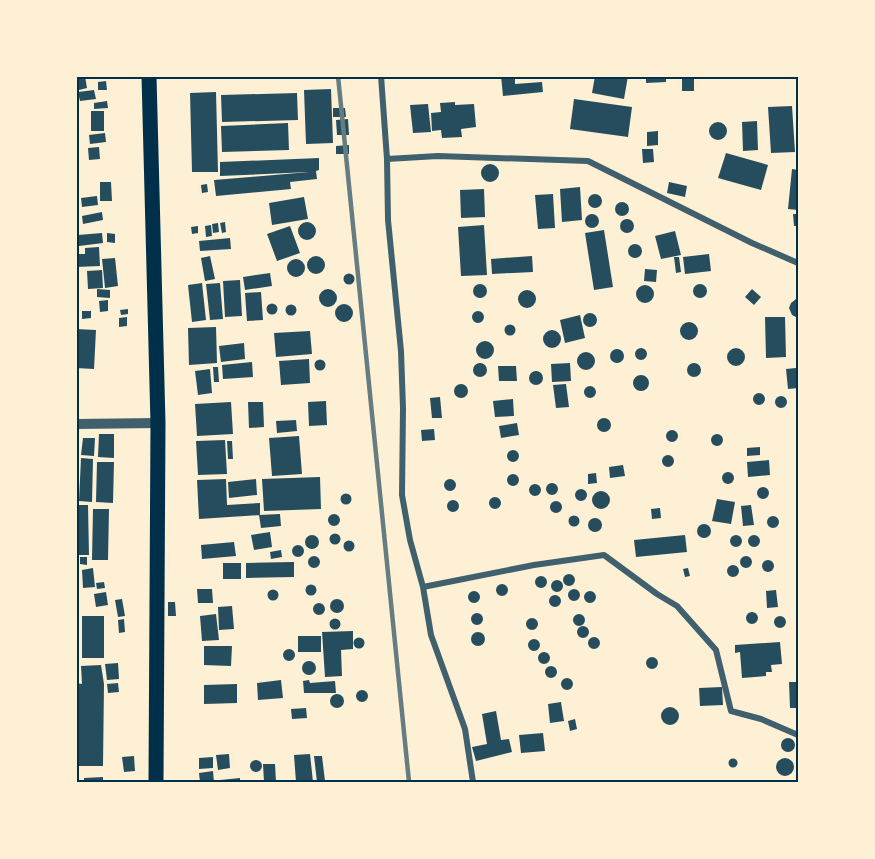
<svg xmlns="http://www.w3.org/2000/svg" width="875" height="859" font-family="'Golos Text',sans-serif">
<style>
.building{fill:#264d5e}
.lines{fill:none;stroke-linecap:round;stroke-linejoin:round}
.minor{stroke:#3f606c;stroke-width:6}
.tertiary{stroke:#3f606c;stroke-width:10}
.primary{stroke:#003049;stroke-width:15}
.rail{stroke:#657d81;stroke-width:4.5}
.neatline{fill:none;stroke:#003049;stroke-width:2}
</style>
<rect width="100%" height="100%" fill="#fdf0d5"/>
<path class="building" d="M 77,76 L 85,76 L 87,88 L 79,90 Z
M 501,76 L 522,76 L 522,78 L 515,79 L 515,84 L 542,82 L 543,92 L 503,96 Z
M 595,76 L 628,76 L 624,99 L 592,93 Z
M 646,76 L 666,76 L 666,82 L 646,83 Z
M 682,76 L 694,76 L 694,91 L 682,91 Z
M 106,81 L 107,90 L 98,90 L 98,82 Z
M 331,89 L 333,143 L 306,144 L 304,90 Z
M 94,90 L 96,99 L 80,101 L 78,92 Z
M 216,92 L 218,172 L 192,172 L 190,93 Z
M 297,93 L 298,120 L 222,122 L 221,95 Z
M 574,99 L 632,107 L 628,137 L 570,129 Z
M 107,101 L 108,108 L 94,109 L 94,103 Z
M 455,102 L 455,105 L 474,104 L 476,127 L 461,129 L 462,137 L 442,138 L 441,130 L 432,131 L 431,113 L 441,112 L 440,103 Z
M 428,104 L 431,132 L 413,133 L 410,105 Z
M 792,106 L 795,152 L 771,153 L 768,107 Z
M 333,108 L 345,108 L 346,117 L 333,117 Z
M 91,111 L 104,111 L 104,131 L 91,131 Z
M 348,119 L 349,135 L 337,135 L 336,120 Z
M 757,121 L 758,150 L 743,151 L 742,122 Z
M709 131a9 9 0 1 1 18 0a9 9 0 1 1-18 0Z
M 288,123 L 289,150 L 222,152 L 221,126 Z
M 658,131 L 658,145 L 647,146 L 647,132 Z
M 105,133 L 106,142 L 90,144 L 89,135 Z
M 349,145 L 349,154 L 336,154 L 336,146 Z
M 99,147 L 100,159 L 89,160 L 88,148 Z
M 642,149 L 653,149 L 654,162 L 643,163 Z
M 726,153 L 768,165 L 761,190 L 718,178 Z
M 319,158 L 319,170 L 316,171 L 317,179 L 290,182 L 291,189 L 216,196 L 214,180 L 309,172 L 220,176 L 220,162 Z
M481 173a9 9 0 1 1 18 0a9 9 0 1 1-18 0Z
M 792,169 L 798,170 L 798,210 L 788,209 Z
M 100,182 L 111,182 L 112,201 L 100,201 Z
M 669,182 L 687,186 L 685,197 L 667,193 Z
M 207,184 L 208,192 L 202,193 L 201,185 Z
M 580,187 L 582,220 L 562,222 L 560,189 Z
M 484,189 L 485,217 L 461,218 L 460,190 Z
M588 201a7 7 0 1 1 14 0a7 7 0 1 1-14 0Z
M 553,194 L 555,228 L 538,229 L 535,195 Z
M 97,196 L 98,205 L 82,207 L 81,198 Z
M 304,197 L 308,219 L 272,225 L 269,203 Z
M615 209a7 7 0 1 1 14 0a7 7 0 1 1-14 0Z
M 102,212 L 103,220 L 83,224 L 82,216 Z
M 793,214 L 798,214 L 798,226 L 794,226 Z
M585 221a7 7 0 1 1 14 0a7 7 0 1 1-14 0Z
M620 226a7 7 0 1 1 14 0a7 7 0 1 1-14 0Z
M298 231a9 9 0 1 1 18 0a9 9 0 1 1-18 0Z
M 225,222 L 226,232 L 222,233 L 220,223 Z
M 218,223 L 219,232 L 213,233 L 212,224 Z
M 211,225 L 212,236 L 206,237 L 205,226 Z
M 484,225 L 487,275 L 461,276 L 458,227 Z
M 198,226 L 198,233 L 192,234 L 191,227 Z
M 290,226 L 300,253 L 277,261 L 267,234 Z
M 604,230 L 613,287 L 594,290 L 585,233 Z
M 675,231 L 681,255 L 661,259 L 655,236 Z
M 102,233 L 103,243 L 79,246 L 78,235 Z
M 107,233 L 115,234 L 115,243 L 107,242 Z
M 230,238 L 231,249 L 200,251 L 199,241 Z
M628 251a7 7 0 1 1 14 0a7 7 0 1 1-14 0Z
M 99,247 L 100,266 L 76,267 L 76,254 L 85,254 L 85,248 Z
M 709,254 L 711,271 L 685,274 L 683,257 Z
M307 265a9 9 0 1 1 18 0a9 9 0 1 1-18 0Z
M 210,256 L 215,279 L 205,281 L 201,258 Z
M 532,256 L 533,272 L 492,274 L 491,259 Z
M 674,257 L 679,257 L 681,272 L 676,273 Z
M 115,258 L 118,286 L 105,288 L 102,259 Z
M287 268a9 9 0 1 1 18 0a9 9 0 1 1-18 0Z
M 645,269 L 657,270 L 656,282 L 644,281 Z
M 102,270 L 103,288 L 88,289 L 87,271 Z
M 270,273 L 272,286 L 245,290 L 243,277 Z
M343.5 279a5.5 5.5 0 1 1 11 0a5.5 5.5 0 1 1-11 0Z
M 240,280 L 242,316 L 225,317 L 223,281 Z
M 202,283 L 206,320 L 192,322 L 188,285 Z
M 220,283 L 223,319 L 210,320 L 206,284 Z
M693 291a7 7 0 1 1 14 0a7 7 0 1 1-14 0Z
M473 291a7 7 0 1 1 14 0a7 7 0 1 1-14 0Z
M636 294a9 9 0 1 1 18 0a9 9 0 1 1-18 0Z
M319 298a9 9 0 1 1 18 0a9 9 0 1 1-18 0Z
M 97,289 L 110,290 L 110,298 L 97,297 Z
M 752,289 L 761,297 L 754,305 L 745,297 Z
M518 299a9 9 0 1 1 18 0a9 9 0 1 1-18 0Z
M 261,292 L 263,320 L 247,321 L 245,293 Z
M 796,299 L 798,299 L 798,318 L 792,315 L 789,308 L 791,303 Z
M 108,300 L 108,311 L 100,312 L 99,301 Z
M266.5 309a5.5 5.5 0 1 1 11 0a5.5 5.5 0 1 1-11 0Z
M335 313a9 9 0 1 1 18 0a9 9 0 1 1-18 0Z
M285.5 310a5.5 5.5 0 1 1 11 0a5.5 5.5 0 1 1-11 0Z
M 128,309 L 128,314 L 121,315 L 120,310 Z
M472 317a6 6 0 1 1 12 0a6 6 0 1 1-12 0Z
M 82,311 L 91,311 L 91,318 L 82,319 Z
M583 320a7 7 0 1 1 14 0a7 7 0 1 1-14 0Z
M 580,315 L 585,338 L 565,343 L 560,320 Z
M 127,317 L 127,326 L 119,327 L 119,318 Z
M 765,317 L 785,317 L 786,357 L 766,358 Z
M680 331a9 9 0 1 1 18 0a9 9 0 1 1-18 0Z
M504.5 330a5.5 5.5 0 1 1 11 0a5.5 5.5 0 1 1-11 0Z
M 216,327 L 217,363 L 189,365 L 188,328 Z
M 76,329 L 96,330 L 94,369 L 76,368 Z
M543 339a9 9 0 1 1 18 0a9 9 0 1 1-18 0Z
M 310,331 L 312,354 L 276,357 L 274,333 Z
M476 350a9 9 0 1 1 18 0a9 9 0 1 1-18 0Z
M 244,343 L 245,359 L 221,362 L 219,346 Z
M727 357a9 9 0 1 1 18 0a9 9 0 1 1-18 0Z
M635 354a6 6 0 1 1 12 0a6 6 0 1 1-12 0Z
M610 356a7 7 0 1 1 14 0a7 7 0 1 1-14 0Z
M577 361a9 9 0 1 1 18 0a9 9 0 1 1-18 0Z
M 309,359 L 310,383 L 281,385 L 279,361 Z
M314.5 365a5.5 5.5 0 1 1 11 0a5.5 5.5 0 1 1-11 0Z
M 252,362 L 253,377 L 223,379 L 222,365 Z
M 570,363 L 571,381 L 552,382 L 551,364 Z
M687 370a7 7 0 1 1 14 0a7 7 0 1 1-14 0Z
M473 370a7 7 0 1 1 14 0a7 7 0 1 1-14 0Z
M 498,366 L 516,366 L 517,381 L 499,381 Z
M 213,367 L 218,367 L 219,382 L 214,382 Z
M 796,368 L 798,388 L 788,389 L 786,369 Z
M 210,369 L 212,393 L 198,395 L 195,371 Z
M529 378a7 7 0 1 1 14 0a7 7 0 1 1-14 0Z
M633 383a8 8 0 1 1 16 0a8 8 0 1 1-16 0Z
M 566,384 L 569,407 L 556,408 L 553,385 Z
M454 391a7 7 0 1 1 14 0a7 7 0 1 1-14 0Z
M584 392a6 6 0 1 1 12 0a6 6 0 1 1-12 0Z
M753 399a6 6 0 1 1 12 0a6 6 0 1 1-12 0Z
M775 402a6 6 0 1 1 12 0a6 6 0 1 1-12 0Z
M 440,397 L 442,418 L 432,418 L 430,398 Z
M 513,399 L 514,416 L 495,417 L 493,401 Z
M 326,401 L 327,425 L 309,426 L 308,402 Z
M 231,402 L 233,434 L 197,436 L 195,404 Z
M 248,402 L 263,402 L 264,427 L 249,428 Z
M597 425a7 7 0 1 1 14 0a7 7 0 1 1-14 0Z
M 296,420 L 297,431 L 277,433 L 276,421 Z
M 517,423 L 519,435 L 501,438 L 499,426 Z
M 434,429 L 435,440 L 422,441 L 421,430 Z
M666 436a6 6 0 1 1 12 0a6 6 0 1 1-12 0Z
M711 440a6 6 0 1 1 12 0a6 6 0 1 1-12 0Z
M 99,434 L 114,434 L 114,458 L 98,457 Z
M 299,436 L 302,474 L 272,476 L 269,438 Z
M 83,438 L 95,438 L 94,456 L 81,455 Z
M 225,440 L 227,474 L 198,475 L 196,441 Z
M 227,441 L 232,441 L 233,459 L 228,459 Z
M 760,447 L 760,455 L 747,456 L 747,448 Z
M507 456a6 6 0 1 1 12 0a6 6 0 1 1-12 0Z
M662 461a6 6 0 1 1 12 0a6 6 0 1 1-12 0Z
M 81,458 L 93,459 L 92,502 L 79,501 Z
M 769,460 L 770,475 L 748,477 L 747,462 Z
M 97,462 L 114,462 L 113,503 L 96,502 Z
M 623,465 L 625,476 L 610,478 L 609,467 Z
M722 478a6 6 0 1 1 12 0a6 6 0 1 1-12 0Z
M 596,473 L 597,483 L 588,484 L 588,474 Z
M507 480a6 6 0 1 1 12 0a6 6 0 1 1-12 0Z
M 320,477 L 321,509 L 264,511 L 262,479 Z
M444 485a6 6 0 1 1 12 0a6 6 0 1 1-12 0Z
M 226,479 L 227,505 L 260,503 L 260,515 L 199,519 L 197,480 Z
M 256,479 L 257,495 L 229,498 L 228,482 Z
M546 489a6 6 0 1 1 12 0a6 6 0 1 1-12 0Z
M529 490a6 6 0 1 1 12 0a6 6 0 1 1-12 0Z
M757 493a6 6 0 1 1 12 0a6 6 0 1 1-12 0Z
M575 495a6 6 0 1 1 12 0a6 6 0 1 1-12 0Z
M592 500a9 9 0 1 1 18 0a9 9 0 1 1-18 0Z
M340.5 499a5.5 5.5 0 1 1 11 0a5.5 5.5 0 1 1-11 0Z
M489 503a6 6 0 1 1 12 0a6 6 0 1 1-12 0Z
M 717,499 L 735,502 L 731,524 L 712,521 Z
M447 506a6 6 0 1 1 12 0a6 6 0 1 1-12 0Z
M550 507a6 6 0 1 1 12 0a6 6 0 1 1-12 0Z
M 79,505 L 88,505 L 89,555 L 79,555 Z
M 751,505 L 754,525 L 743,526 L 741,506 Z
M 660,508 L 661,518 L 652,519 L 651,509 Z
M 93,509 L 109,509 L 108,560 L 92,560 Z
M 280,514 L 281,526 L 261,528 L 259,515 Z
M328 520a6 6 0 1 1 12 0a6 6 0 1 1-12 0Z
M568.5 521a5.5 5.5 0 1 1 11 0a5.5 5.5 0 1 1-11 0Z
M767 522a6 6 0 1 1 12 0a6 6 0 1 1-12 0Z
M588 525a7 7 0 1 1 14 0a7 7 0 1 1-14 0Z
M697 531a7 7 0 1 1 14 0a7 7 0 1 1-14 0Z
M 270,532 L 272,547 L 254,550 L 251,535 Z
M329.5 539a5.5 5.5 0 1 1 11 0a5.5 5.5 0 1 1-11 0Z
M748 541a6 6 0 1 1 12 0a6 6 0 1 1-12 0Z
M730 541a6 6 0 1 1 12 0a6 6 0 1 1-12 0Z
M 685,535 L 687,552 L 636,557 L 634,540 Z
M305 542a7 7 0 1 1 14 0a7 7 0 1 1-14 0Z
M343.5 546a5.5 5.5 0 1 1 11 0a5.5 5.5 0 1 1-11 0Z
M 234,542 L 236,556 L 202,559 L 201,545 Z
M292 551a6 6 0 1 1 12 0a6 6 0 1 1-12 0Z
M 281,550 L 282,557 L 271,559 L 270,552 Z
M308 562a6 6 0 1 1 12 0a6 6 0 1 1-12 0Z
M740 562a6 6 0 1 1 12 0a6 6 0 1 1-12 0Z
M 80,557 L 87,557 L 87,565 L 80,564 Z
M762 566a6 6 0 1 1 12 0a6 6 0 1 1-12 0Z
M 294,562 L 294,577 L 246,578 L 246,563 Z
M 223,563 L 241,563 L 241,579 L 223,579 Z
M727 571a6 6 0 1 1 12 0a6 6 0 1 1-12 0Z
M 93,568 L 95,587 L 83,588 L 82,570 Z
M 688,568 L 690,576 L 685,577 L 683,569 Z
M563 580a6 6 0 1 1 12 0a6 6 0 1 1-12 0Z
M535 582a6 6 0 1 1 12 0a6 6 0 1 1-12 0Z
M551 586a6 6 0 1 1 12 0a6 6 0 1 1-12 0Z
M 104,582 L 105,588 L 97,589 L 96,583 Z
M496 590a6 6 0 1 1 12 0a6 6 0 1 1-12 0Z
M305.5 590a5.5 5.5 0 1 1 11 0a5.5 5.5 0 1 1-11 0Z
M568 595a6 6 0 1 1 12 0a6 6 0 1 1-12 0Z
M 197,589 L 212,589 L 213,603 L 198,603 Z
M267.5 595a5.5 5.5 0 1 1 11 0a5.5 5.5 0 1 1-11 0Z
M 776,590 L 778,607 L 767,608 L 766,591 Z
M584 597a6 6 0 1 1 12 0a6 6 0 1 1-12 0Z
M468 597a6 6 0 1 1 12 0a6 6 0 1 1-12 0Z
M 106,592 L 108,605 L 96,607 L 94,594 Z
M549 601a6 6 0 1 1 12 0a6 6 0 1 1-12 0Z
M330 606a7 7 0 1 1 14 0a7 7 0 1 1-14 0Z
M 122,599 L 125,616 L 118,617 L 115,600 Z
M 168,602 L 175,602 L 176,616 L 168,616 Z
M313 609a6 6 0 1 1 12 0a6 6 0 1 1-12 0Z
M 232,606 L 234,629 L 219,630 L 218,607 Z
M746 618a6 6 0 1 1 12 0a6 6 0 1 1-12 0Z
M471 619a6 6 0 1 1 12 0a6 6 0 1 1-12 0Z
M573 620a6 6 0 1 1 12 0a6 6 0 1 1-12 0Z
M 216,614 L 219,640 L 202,641 L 200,616 Z
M774 622a6 6 0 1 1 12 0a6 6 0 1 1-12 0Z
M 82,616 L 104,616 L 104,658 L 82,658 Z
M526 624a6 6 0 1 1 12 0a6 6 0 1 1-12 0Z
M329.5 624a5.5 5.5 0 1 1 11 0a5.5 5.5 0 1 1-11 0Z
M 124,619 L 125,632 L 119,633 L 118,620 Z
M577 632a6 6 0 1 1 12 0a6 6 0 1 1-12 0Z
M 353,631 L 353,649 L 341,650 L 342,676 L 325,677 L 322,632 Z
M471 639a7 7 0 1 1 14 0a7 7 0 1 1-14 0Z
M 298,636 L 321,636 L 321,652 L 298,652 Z
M588 643a6 6 0 1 1 12 0a6 6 0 1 1-12 0Z
M353.5 643a5.5 5.5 0 1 1 11 0a5.5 5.5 0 1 1-11 0Z
M528 645a6 6 0 1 1 12 0a6 6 0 1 1-12 0Z
M 780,642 L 782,664 L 771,665 L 772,672 L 766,672 L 766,676 L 742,678 L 740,652 L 735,653 L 735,645 Z
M 204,646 L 232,646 L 231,666 L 204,665 Z
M283 655a6 6 0 1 1 12 0a6 6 0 1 1-12 0Z
M538 658a6 6 0 1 1 12 0a6 6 0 1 1-12 0Z
M646 663a6 6 0 1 1 12 0a6 6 0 1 1-12 0Z
M302 668a7 7 0 1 1 14 0a7 7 0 1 1-14 0Z
M 118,663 L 119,679 L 107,680 L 105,664 Z
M 101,665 L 104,684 L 103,766 L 76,766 L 76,683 L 82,684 L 81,666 Z
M545 672a6 6 0 1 1 12 0a6 6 0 1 1-12 0Z
M561 684a6 6 0 1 1 12 0a6 6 0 1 1-12 0Z
M 281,680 L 283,698 L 258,700 L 257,683 Z
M 309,680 L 310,683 L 335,681 L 336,693 L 304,693 L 303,681 Z
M 789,682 L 798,682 L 798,708 L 790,708 Z
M 118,683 L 119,692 L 108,693 L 107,684 Z
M 237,684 L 237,703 L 204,704 L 204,685 Z
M 722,687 L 723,705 L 700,706 L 699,688 Z
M356 696a6 6 0 1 1 12 0a6 6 0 1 1-12 0Z
M330 701a7 7 0 1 1 14 0a7 7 0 1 1-14 0Z
M 561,702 L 564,721 L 550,723 L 548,704 Z
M661 716a9 9 0 1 1 18 0a9 9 0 1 1-18 0Z
M 306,708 L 307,718 L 292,719 L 291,709 Z
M 496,711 L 501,740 L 509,739 L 512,752 L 476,761 L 472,747 L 487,744 L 482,714 Z
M 575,719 L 577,729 L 570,731 L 568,721 Z
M 543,733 L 545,751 L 521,753 L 519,735 Z
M781 745a7 7 0 1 1 14 0a7 7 0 1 1-14 0Z
M 229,754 L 230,768 L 218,770 L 216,755 Z
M 310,754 L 313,782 L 296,782 L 294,755 Z
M 134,756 L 135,771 L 124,772 L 122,757 Z
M 314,756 L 322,756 L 325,781 L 317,782 Z
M 213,757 L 213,768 L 199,769 L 199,758 Z
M776 767a9 9 0 1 1 18 0a9 9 0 1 1-18 0Z
M728.5 763a4.5 4.5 0 1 1 9 0a4.5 4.5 0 1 1-9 0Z
M250 766a6 6 0 1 1 12 0a6 6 0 1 1-12 0Z
M 263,764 L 275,764 L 276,782 L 264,782 Z
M 213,771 L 214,782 L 200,782 L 199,773 Z
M 103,777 L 103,782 L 84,782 L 84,778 Z
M 240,778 L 240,782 L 220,782 L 220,780 Z"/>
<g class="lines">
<path class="minor" d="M 381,76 L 387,159 L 388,220 L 401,351 L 403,408 L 402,495 L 410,540 L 423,587 L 431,635 L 465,729 L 473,782
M 387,159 L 438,156 L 588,161 L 752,243 L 798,263
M 423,587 L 534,565 L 604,555 L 657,594 L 677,606 L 716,650 L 731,711 L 761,719 L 798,735"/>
<path class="tertiary" d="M 76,424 L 158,423"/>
<path class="primary" d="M 149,76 L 158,423 L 156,782"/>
<path class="rail" d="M 338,76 L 409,782"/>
</g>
<rect width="875" height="859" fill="none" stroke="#fdf0d5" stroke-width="156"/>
<rect x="78" y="78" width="719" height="703" class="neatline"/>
</svg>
